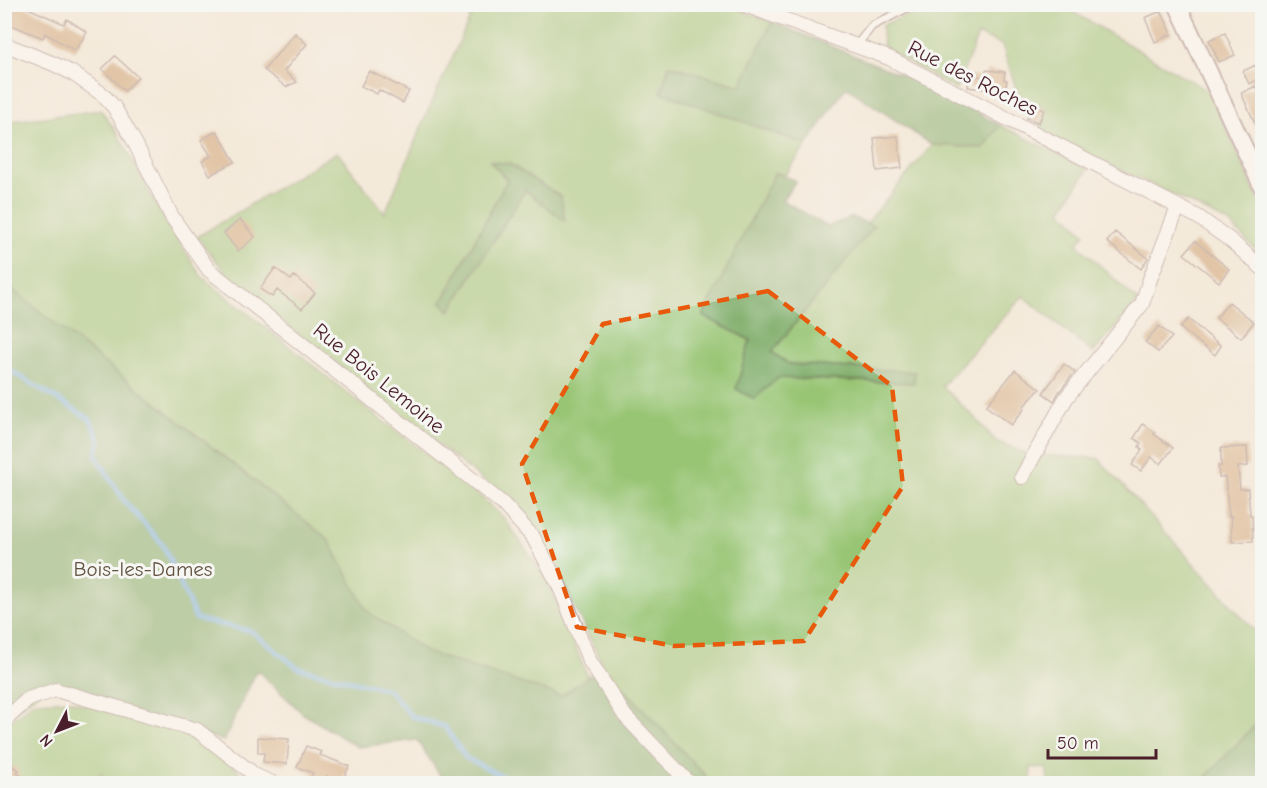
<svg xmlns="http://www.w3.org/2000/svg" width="1267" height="788" font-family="'Comic Neue',sans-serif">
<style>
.green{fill:#98c573;stroke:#71724f;stroke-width:1.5;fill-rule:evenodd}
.forest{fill:#7aaa65;stroke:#626448;stroke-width:1.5}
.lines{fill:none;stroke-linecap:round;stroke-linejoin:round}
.stream{stroke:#74b3e8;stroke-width:4.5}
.building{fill:#cc9a68}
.service-casing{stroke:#9f8482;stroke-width:10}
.minor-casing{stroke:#9f8482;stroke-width:16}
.tertiary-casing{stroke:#9f8482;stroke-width:20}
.service{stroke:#fff;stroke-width:7}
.minor{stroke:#fff;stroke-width:14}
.tertiary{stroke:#fff;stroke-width:16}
.marked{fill:none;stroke:#e8590c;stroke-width:4.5;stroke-dasharray:12 8;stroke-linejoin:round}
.labels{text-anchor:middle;stroke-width:6;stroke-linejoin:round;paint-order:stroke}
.street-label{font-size:21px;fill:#4a1f2b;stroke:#f6f6f2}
.park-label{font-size:21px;fill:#615141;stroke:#f6f6f2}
</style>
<rect width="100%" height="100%" fill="#f6f6f2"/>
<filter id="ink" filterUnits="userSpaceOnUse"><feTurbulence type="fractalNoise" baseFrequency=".0167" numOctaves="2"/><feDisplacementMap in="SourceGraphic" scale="12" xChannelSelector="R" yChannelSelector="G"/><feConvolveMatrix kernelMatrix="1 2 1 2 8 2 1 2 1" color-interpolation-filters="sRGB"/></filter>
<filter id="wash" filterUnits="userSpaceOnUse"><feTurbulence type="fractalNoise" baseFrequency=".008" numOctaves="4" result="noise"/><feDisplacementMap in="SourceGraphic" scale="24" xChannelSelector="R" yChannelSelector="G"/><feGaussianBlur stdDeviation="1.35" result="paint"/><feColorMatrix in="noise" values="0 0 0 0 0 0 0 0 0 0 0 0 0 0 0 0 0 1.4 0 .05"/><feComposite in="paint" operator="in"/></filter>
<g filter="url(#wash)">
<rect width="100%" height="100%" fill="#f4eada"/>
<path class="green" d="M 476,5 L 727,5 L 772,22 L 740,86 L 669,65 L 662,92 L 807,145 L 784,176 L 775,172 L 704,316 L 750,340 L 778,378 L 914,383 L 915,372 L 789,364 L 772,352 L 873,226 L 867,223 L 932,145 L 983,148 L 1000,125 L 1088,169 L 1061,210 L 1085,234 L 1077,244 L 1138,301 L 1093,353 L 1023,296 L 942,386 L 979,422 L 996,441 L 1029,455 L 1098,458 L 1262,639 L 1262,718 L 1200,783 L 1048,783 L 1047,769 L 1031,767 L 1031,783 L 712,783 L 603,666 L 540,535 L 513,504 L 236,285 L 197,237 L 337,152 L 385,213 L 427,113 ZM 491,162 L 564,220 L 525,190 L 450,311 L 442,302 L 507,180 Z
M 933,5 L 1061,5 L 1210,92 L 1262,208 L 1262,256 L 1229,223 L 1174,195 L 1037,131 L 1047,110 L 1018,95 L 1002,45 L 978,35 L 956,90 L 883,47 L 882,25 Z
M 101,110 L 118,134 L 159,210 L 201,276 L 366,408 L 470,487 L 504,518 L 546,579 L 588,677 L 561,696 L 426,652 L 367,611 L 328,539 L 5,284 L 4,122 Z
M 69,700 L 200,738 L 252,783 L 191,784 L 188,782 L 186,784 L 107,783 L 101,773 L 88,783 L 5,783 L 4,727 L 33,702 Z"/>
<path class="forest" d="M 772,22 L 929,86 L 1000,125 L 984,148 L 932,145 L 846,87 L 807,145 L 661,92 L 669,65 L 740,86 Z
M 490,161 L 510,164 L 561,197 L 565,221 L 525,190 L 450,311 L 442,302 L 507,180 Z
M 775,172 L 796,181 L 782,200 L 828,227 L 852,217 L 874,226 L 772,352 L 789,364 L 915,372 L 914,383 L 778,378 L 754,399 L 736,389 L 750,340 L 703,316 Z
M 5,284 L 328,539 L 367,611 L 426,652 L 561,696 L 603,666 L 712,783 L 454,783 L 444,781 L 417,740 L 358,747 L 303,714 L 257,670 L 224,741 L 50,684 L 5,718 Z
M 1262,718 L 1262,767 L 1259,771 L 1262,774 L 1262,783 L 1200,783 Z"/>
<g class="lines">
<path class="stream" d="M 4,367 L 90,419 L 99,439 L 96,456 L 125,502 L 163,545 L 196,619 L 251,631 L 298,668 L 389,690 L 411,716 L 445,727 L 466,758 L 500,775 L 525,784"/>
</g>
<g id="blocks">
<path class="building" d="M 4,4 L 19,4 L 64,24 L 67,19 L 87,32 L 75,51 L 45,33 L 43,38 L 4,22 Z
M 1161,11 L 1172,34 L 1155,42 L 1145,18 Z
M 295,33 L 307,44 L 284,71 L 297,82 L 286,87 L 264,70 Z
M 1225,33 L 1235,55 L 1219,62 L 1209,40 Z
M 115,56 L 138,77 L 125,91 L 102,69 Z
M 1256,65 L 1262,78 L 1249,84 L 1243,71 Z
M 986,70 L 1005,72 L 1004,80 L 1007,80 L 1005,92 L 968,87 L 969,75 L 985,77 Z
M 369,71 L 409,91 L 403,103 L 379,90 L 377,94 L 361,86 Z
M 1256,86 L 1263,99 L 1263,140 L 1241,93 Z
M 1032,105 L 1044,110 L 1039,123 L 1027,118 Z
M 217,131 L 235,162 L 210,175 L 202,161 L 211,156 L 201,140 Z
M 898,136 L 902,168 L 877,171 L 874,138 Z
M 240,219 L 255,237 L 238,251 L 224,233 Z
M 1115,232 L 1148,258 L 1141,269 L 1107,242 Z
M 1195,241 L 1229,269 L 1219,282 L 1184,254 Z
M 275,268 L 291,280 L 294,276 L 315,293 L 302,309 L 277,290 L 272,297 L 260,289 Z
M 1229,302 L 1254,322 L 1241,338 L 1216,318 Z
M 1188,319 L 1221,346 L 1215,355 L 1180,328 Z
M 1159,326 L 1172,337 L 1158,352 L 1145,342 Z
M 1064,364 L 1075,372 L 1059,392 L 1054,401 L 1043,393 Z
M 1015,370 L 1040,389 L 1023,407 L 1025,408 L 1011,425 L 986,406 Z
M 1143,424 L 1155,432 L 1154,434 L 1173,448 L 1161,464 L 1151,457 L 1141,471 L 1132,465 L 1142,450 L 1139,447 L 1141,443 L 1134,438 Z
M 1247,447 L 1248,466 L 1238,467 L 1240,489 L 1248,489 L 1250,515 L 1252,515 L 1253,541 L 1232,542 L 1231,516 L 1229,517 L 1225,477 L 1219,477 L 1218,466 L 1221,466 L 1221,448 Z
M 258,737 L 289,739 L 287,764 L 263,762 L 264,753 L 258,753 Z
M 306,746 L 322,752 L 320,755 L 349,766 L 342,783 L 327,776 L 324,783 L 309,783 L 313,773 L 297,767 Z
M 4,761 L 19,770 L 17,773 L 32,783 L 4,783 Z"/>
</g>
</g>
<g filter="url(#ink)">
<use href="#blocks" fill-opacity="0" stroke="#9f8482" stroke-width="1.5"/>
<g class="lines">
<g class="service-casing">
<path id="service" d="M 856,46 L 872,26 L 909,7 L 910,4"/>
</g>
<g class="minor-casing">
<path id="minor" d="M 742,4 L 889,58 L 1198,217 L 1230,240 L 1262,268
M 4,44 L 54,64 L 72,73 L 102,94 L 114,107 L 134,141 L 172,217 L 209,270 L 503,504 L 533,537 L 559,585 L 589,660 L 625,716 L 690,784
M 1022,477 L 1066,398 L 1142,304 L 1150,279 L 1178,207
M 4,721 L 28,699 L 56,690 L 197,730 L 256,776 L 274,784"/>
</g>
<g class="tertiary-casing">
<path id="tertiary" d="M 1177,4 L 1262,186"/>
</g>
<use href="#service" class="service"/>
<use href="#minor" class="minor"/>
<use href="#tertiary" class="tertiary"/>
</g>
</g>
<path d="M0 0H1267V788H0ZM 768,291 L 892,386 L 903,486 L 804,641 L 674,646 L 577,627 L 522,464 L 603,324 Z" fill="#f4eada" fill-opacity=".55" fill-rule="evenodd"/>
<path class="marked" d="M 768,291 L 892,386 L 903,486 L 804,641 L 674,646 L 577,627 L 522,464 L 603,324 Z"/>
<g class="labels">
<g class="street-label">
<text transform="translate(973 78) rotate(27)" y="7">Rue des Roches</text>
<text transform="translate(379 378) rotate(39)" y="7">Rue Bois Lemoine</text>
</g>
<g class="park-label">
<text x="143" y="576">Bois-les-Dames</text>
</g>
</g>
<rect width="1267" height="788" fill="none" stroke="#f6f6f2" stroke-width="24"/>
<g transform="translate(57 731) rotate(228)" stroke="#f6f6f2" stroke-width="4.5" paint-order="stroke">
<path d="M0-4.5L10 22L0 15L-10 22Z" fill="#4a1f2b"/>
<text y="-9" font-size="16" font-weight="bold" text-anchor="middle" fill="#4a1f2b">N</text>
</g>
<path d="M1048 749v9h108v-9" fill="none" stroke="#4a1f2b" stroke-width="3"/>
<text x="1057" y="749" font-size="18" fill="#4a1f2b" stroke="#f6f6f2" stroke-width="4.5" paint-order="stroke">50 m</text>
</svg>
